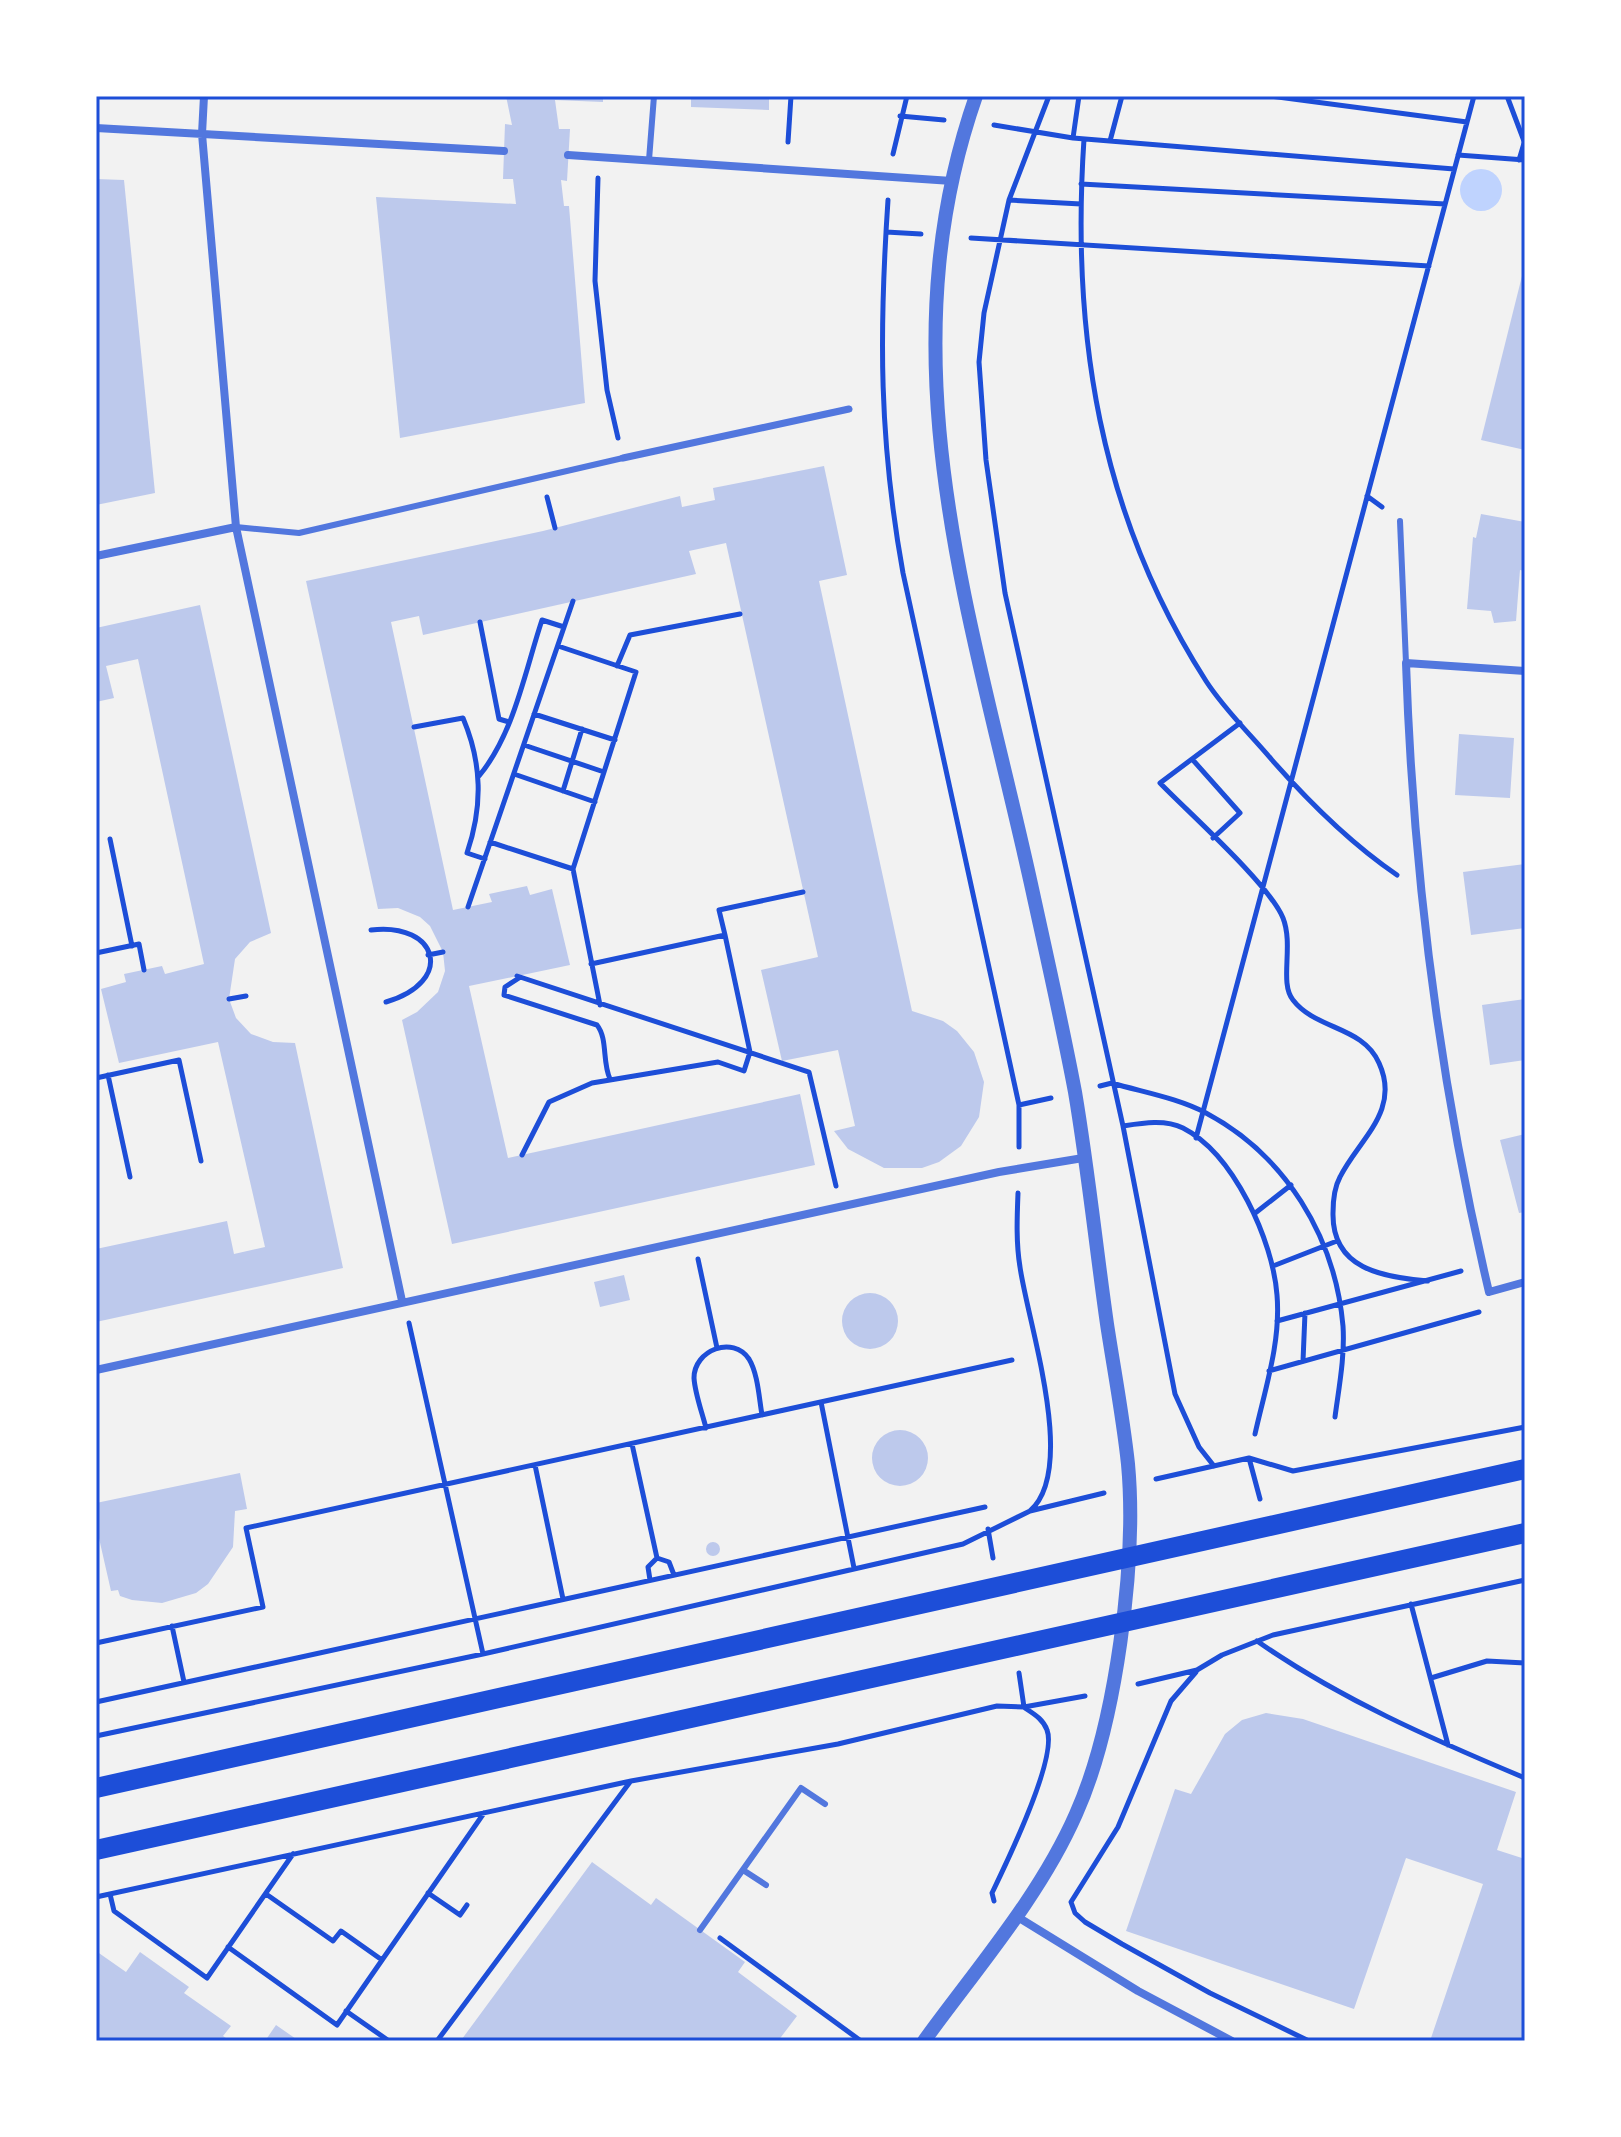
<svg xmlns="http://www.w3.org/2000/svg" width="1621" height="2137" font-family="Ubuntu,sans-serif">
<style>
.water{fill:#bfd3fe}
.building{fill:#bdc9ec}
.lines{fill:none;stroke-linecap:round;stroke-linejoin:round}
.path{stroke:#1d4ed8;stroke-width:5}
.service{stroke:#5277de;stroke-width:6}
.pedestrian{stroke:#5277de;stroke-width:7}
.minor{stroke:#5277de;stroke-width:8}
.tertiary{stroke:#5277de;stroke-width:14}
.primary{stroke:#1d4ed8;stroke-width:20}
.neatline{fill:none;stroke:#1d4ed8;stroke-width:3}
</style>
<rect width="100%" height="100%" fill="#f2f2f2"/>
<path class="water" d="M1460 190a21 21 0 1 1 42 0a21 21 0 1 1-42 0Z"/>
<path class="building" d="M 506,96 L 603,96 L 603,102 L 555,100 L 559,129 L 570,129 L 567,181 L 561,180 L 564,206 L 569,206 L 585,403 L 400,438 L 376,197 L 516,204 L 513,179 L 503,179 L 505,124 L 512,125 Z
M 691,96 L 769,96 L 769,110 L 691,107 Z
M 96,179 L 124,180 L 155,493 L 96,505 Z
M 1524,268 L 1525,268 L 1525,450 L 1481,440 Z
M 824,466 L 847,575 L 819,581 L 912,1011 L 943,1021 L 957,1031 L 974,1052 L 984,1082 L 979,1117 L 961,1146 L 939,1162 L 922,1168 L 884,1168 L 848,1149 L 834,1131 L 855,1126 L 838,1050 L 782,1061 L 761,970 L 818,957 L 726,543 L 689,551 L 696,574 L 423,635 L 419,616 L 391,622 L 453,910 L 492,902 L 489,894 L 527,886 L 530,895 L 552,889 L 570,965 L 469,986 L 508,1158 L 800,1094 L 815,1165 L 452,1244 L 402,1020 L 417,1012 L 438,992 L 445,971 L 443,952 L 430,926 L 420,917 L 398,908 L 378,909 L 306,581 L 543,531 L 680,496 L 682,507 L 715,500 L 713,488 Z
M 1481,514 L 1525,522 L 1525,571 L 1520,570 L 1516,621 L 1494,623 L 1491,611 L 1467,609 L 1473,537 L 1476,538 Z
M 200,605 L 271,933 L 250,942 L 235,959 L 229,999 L 236,1018 L 251,1034 L 273,1042 L 295,1043 L 343,1268 L 96,1322 L 96,1249 L 227,1221 L 234,1254 L 265,1247 L 218,1042 L 119,1063 L 101,989 L 126,982 L 124,974 L 162,966 L 165,974 L 204,964 L 138,659 L 106,666 L 114,698 L 96,702 L 96,628 Z
M 1459,734 L 1514,738 L 1510,798 L 1455,795 Z
M 1525,864 L 1525,928 L 1471,935 L 1463,872 Z
M 1525,999 L 1525,1060 L 1490,1065 L 1482,1005 Z
M 1525,1134 L 1525,1212 L 1519,1213 L 1500,1140 Z
M 624,1275 L 630,1300 L 600,1307 L 594,1282 Z
M842 1321a28 28 0 1 1 56 0a28 28 0 1 1-56 0Z
M872 1458a28 28 0 1 1 56 0a28 28 0 1 1-56 0Z
M 240,1473 L 247,1509 L 235,1511 L 233,1547 L 208,1584 L 196,1593 L 162,1603 L 132,1600 L 120,1596 L 118,1590 L 111,1591 L 96,1525 L 96,1503 Z
M706 1549a7 7 0 1 1 14 0a7 7 0 1 1-14 0Z
M 1266,1713 L 1303,1719 L 1516,1792 L 1497,1850 L 1525,1859 L 1525,2041 L 1430,2041 L 1483,1884 L 1406,1858 L 1354,2009 L 1126,1931 L 1175,1789 L 1191,1794 L 1225,1734 L 1242,1720 Z
M 592,1862 L 651,1905 L 656,1898 L 745,1962 L 738,1972 L 797,2016 L 778,2041 L 462,2039 Z
M 96,1951 L 126,1972 L 140,1952 L 189,1987 L 184,1993 L 231,2026 L 223,2036 L 230,2041 L 96,2041 Z
M 276,2025 L 299,2041 L 265,2041 Z"/>
<g class="lines">
<path class="path" d="M 1049,96 L 1009,200 L 984,313 L 979,362 L 986,460 L 1005,593 L 1123,1126 L 1175,1394 L 1199,1447 L 1214,1466
M 1270,96 L 1467,122
M 1507,96 L 1524,141
M 900,116 L 944,120
M 994,125 L 1073,138 L 1454,169
M 1073,138 L 1079,96
M 1084,139 C 1071,333 1099,514 1206,681 C 1224,709 1250,734 1272,760 C 1309,802 1350,843 1397,875
M 1110,141 L 1122,96
M 788,142 L 791,96
M 893,154 L 907,96
M 1458,155 L 1525,160
M 1519,160 L 1525,140
M 598,178 L 595,281 L 607,390 L 618,438
M 1081,184 L 1445,204
M 888,200 C 879,333 879,440 903,573 L 1019,1105 L 1019,1147
M 1009,200 L 1081,204
M 886,232 L 921,234
M 971,238 L 1429,266
M 1367,496 L 1382,507
M 547,497 L 555,528
M 480,622 L 499,719 L 509,722
M 558,646 L 636,672 L 573,869
M 617,666 L 630,635 L 740,614
M 534,714 L 615,740
M 1240,723 L 1160,783 C 1189,813 1269,884 1283,918 C 1294,946 1279,983 1293,1000 C 1316,1030 1363,1026 1379,1063 C 1401,1111 1359,1139 1340,1177 C 1334,1188 1333,1200 1333,1213 C 1332,1269 1382,1277 1428,1281
M 414,727 L 463,718 C 482,763 483,806 467,853 L 485,859
M 524,745 L 604,772
M 1192,759 L 1240,813 L 1213,838
M 514,774 L 595,802
M 479,776 C 514,734 525,671 542,620 L 564,627
M 563,791 L 582,729
M 110,839 L 132,946
M 490,842 L 573,869 L 600,1005
M 468,907 L 573,601
M 371,930 C 439,922 455,982 386,1002
M 96,953 L 139,944 L 144,970
M 428,955 L 443,952
M 591,964 L 725,935 L 719,910 L 803,892
M 517,976 L 809,1072 L 836,1186
M 519,978 L 505,987 L 504,995 L 597,1025 C 608,1039 602,1062 610,1079
M 229,999 L 246,996
M 108,1075 L 130,1177
M 96,1078 L 179,1060 L 201,1161
M 1100,1086 L 1112,1083 C 1142,1092 1178,1098 1206,1113 C 1285,1155 1335,1236 1343,1326 C 1345,1356 1339,1387 1335,1417
M 1019,1105 L 1051,1098
M 1123,1126 C 1142,1123 1165,1119 1183,1128 C 1234,1154 1273,1241 1277,1295 C 1281,1342 1265,1389 1255,1434
M 1196,1138 L 1474,96
M 522,1155 L 549,1102 L 592,1083 L 718,1062 L 744,1071 L 750,1052 L 725,935
M 1018,1193 C 1017,1218 1016,1243 1020,1267 C 1028,1324 1078,1469 1030,1511
M 1254,1214 L 1291,1185
M 698,1259 L 717,1348
M 1273,1266 L 1337,1241
M 1277,1321 L 1461,1271
M 409,1323 L 483,1654
M 1303,1361 L 1305,1313
M 1269,1371 L 1479,1312
M 821,1402 L 854,1568
M 706,1428 C 702,1412 695,1394 694,1378 C 694,1350 733,1335 749,1359 C 758,1374 759,1398 762,1415
M 632,1444 L 657,1558
M 1249,1458 L 1293,1471 L 1525,1427
M 535,1465 L 563,1599
M 1156,1479 L 1249,1458 L 1260,1499
M 988,1529 L 993,1558
M 650,1580 L 648,1567 L 657,1558 L 669,1562 L 674,1575
M 1411,1604 L 1448,1745
M 172,1626 L 184,1682
M 1257,1641 C 1340,1699 1432,1739 1525,1778
M 96,1643 L 263,1607 L 246,1528 L 1012,1360
M 1196,1672 L 1171,1701 L 1118,1827 L 1071,1902 L 1075,1913 L 1085,1922 L 1122,1944 L 1210,1993 L 1309,2041
M 1019,1673 L 1024,1707
M 1431,1678 L 1487,1661 L 1525,1663
M 1138,1684 L 1197,1670 L 1222,1655 L 1273,1635 L 1525,1580
M 96,1702 L 985,1507
M 96,1736 L 483,1654 L 963,1544 L 1030,1511 L 1104,1493
M 428,1893 L 460,1915 L 467,1905
M 110,1894 L 114,1911 L 207,1978 L 293,1854
M 266,1894 L 333,1941 L 341,1931 L 382,1960
M 96,1897 L 631,1781 L 838,1744 L 997,1706 L 1024,1707 L 1085,1696
M 994,1901 L 992,1893 C 1006,1864 1058,1758 1047,1730 C 1043,1719 1034,1714 1025,1708
M 720,1938 L 861,2041
M 228,1947 L 337,2025 L 484,1813
M 346,2011 L 389,2041
M 437,2041 L 630,1782"/>
<path class="service" d="M 649,160 L 654,96
M 1400,521 L 1406,663
M 236,527 L 299,533 L 623,458
M 743,1870 L 766,1885
M 700,1930 L 801,1788 L 825,1804"/>
<path class="pedestrian" d="M 623,458 L 849,409"/>
<path class="minor" d="M 204,96 L 202,134 L 236,527 L 402,1301
M 96,128 L 504,151
M 568,155 L 952,181
M 96,556 L 236,527
M 1525,671 L 1406,663 C 1413,874 1440,1085 1489,1292 L 1525,1282
M 96,1370 L 999,1172 L 1083,1158
M 1016,1916 L 1138,1991 L 1232,2041"/>
<path class="tertiary" d="M 924,2041 C 977,1968 1040,1896 1076,1814 C 1116,1725 1137,1561 1128,1464 C 1123,1417 1114,1370 1107,1324 C 1096,1247 1088,1169 1075,1092 C 1062,1023 1046,953 1031,884 C 973,620 882,365 976,96"/>
<path class="primary" d="M 96,1788 L 1525,1469
M 96,1850 L 1525,1533"/>
</g>
<rect width="1621" height="2137" fill="none" stroke="#ffffff" stroke-width="196"/>
<rect x="98" y="98" width="1425" height="1941" class="neatline"/>
</svg>
